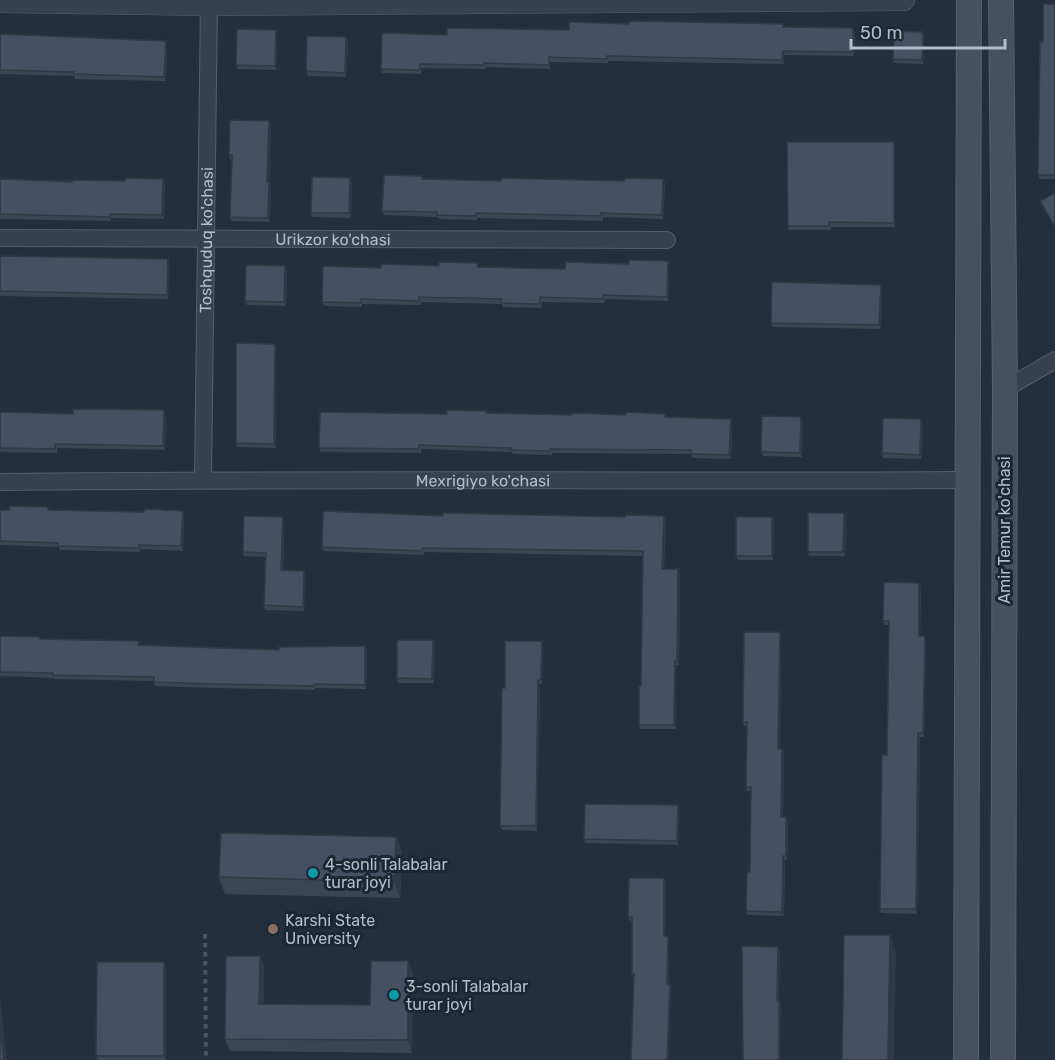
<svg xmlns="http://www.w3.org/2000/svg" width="1055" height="1060" font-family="Rubik,sans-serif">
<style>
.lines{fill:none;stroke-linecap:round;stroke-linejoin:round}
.minor-casing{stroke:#565f6c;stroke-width:18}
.tertiary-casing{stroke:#565f6c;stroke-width:22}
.secondary-casing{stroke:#565f6c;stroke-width:26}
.path{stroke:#44595c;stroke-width:4;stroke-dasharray:4.5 4.5;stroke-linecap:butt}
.minor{stroke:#38414e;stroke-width:16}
.tertiary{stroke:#38414e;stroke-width:21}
.secondary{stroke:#465061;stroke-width:24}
.wall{fill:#3b4654}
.shaded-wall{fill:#303945}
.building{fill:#455162;stroke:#303945;stroke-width:1.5}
.culture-dot{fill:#0f9aa8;stroke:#1d2633;stroke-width:2}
.education-dot{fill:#8d6e63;stroke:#1d2633;stroke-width:2}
.labels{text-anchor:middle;stroke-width:6;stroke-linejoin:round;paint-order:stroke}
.street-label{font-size:16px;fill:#b4bcc9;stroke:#1d2633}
.poi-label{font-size:16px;fill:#b4bcc9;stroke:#1d2633;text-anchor:start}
</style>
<rect width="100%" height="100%" fill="#242f3e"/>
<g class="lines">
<g class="minor-casing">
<g id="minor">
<path id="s1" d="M 0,238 L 667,240"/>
<path d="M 1005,389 L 1055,360"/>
<path id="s2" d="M 203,480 L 209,0"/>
<path id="s3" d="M 0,482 C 322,478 644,482 966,480"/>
</g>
</g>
<g class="tertiary-casing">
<path id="tertiary" d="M 0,2 L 209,5 L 904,0"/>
</g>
<g class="secondary-casing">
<path id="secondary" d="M 1001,0 L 1005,389 L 1003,1060
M 966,1060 L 969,0"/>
</g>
<path class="path" d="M 205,934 L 206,1060"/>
<use href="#minor" class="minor"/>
<use href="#tertiary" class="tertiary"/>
<use href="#secondary" class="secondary"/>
</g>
<path class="wall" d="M 1055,4 L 1055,179 L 1040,179 L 1038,175 L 1043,42 Z
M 785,27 L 853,28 L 855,33 L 854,56 L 784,55 L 784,64 L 608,61 L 608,63 L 550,62 L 550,69 L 486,67 L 486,69 L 421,68 L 421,74 L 382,73 L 381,69 L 447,35 L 569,30 Z
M 276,30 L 277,34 L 276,70 L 238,69 L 236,65 Z
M 923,32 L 924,36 L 923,64 L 894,63 L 893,59 Z
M 0,34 L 166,41 L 167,46 L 166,81 L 75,79 L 74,76 L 0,74 Z
M 348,41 L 346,77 L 308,76 L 306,71 Z
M 269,121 L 271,125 L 269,182 L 271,187 L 270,222 L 231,221 L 230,217 L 232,160 L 230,160 L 229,155 Z
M 894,142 L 895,146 L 895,227 L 831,227 L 831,230 L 789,230 L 788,226 Z
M 0,179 L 165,183 L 164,219 L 111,218 L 111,221 L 0,219 Z
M 423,179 L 501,181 L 624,181 L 663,179 L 665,183 L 663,219 L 603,217 L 603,221 L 477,218 L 477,220 L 439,219 L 438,217 L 384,215 L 382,211 Z
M 352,182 L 351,218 L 312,217 L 311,213 Z
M 0,256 L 169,263 L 168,299 L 0,296 Z
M 668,261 L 669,265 L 668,301 L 605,299 L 604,303 L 542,302 L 541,308 L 503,307 L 502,304 L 421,302 L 421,305 L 362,304 L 362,307 L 324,306 L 322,302 L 381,268 L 479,267 L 565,269 Z
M 287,270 L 286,306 L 247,305 L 245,301 Z
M 881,285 L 882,289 L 881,329 L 773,327 L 771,323 Z
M 275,344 L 276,348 L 276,448 L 237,447 L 236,443 Z
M 0,412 L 73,414 L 166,414 L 165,450 L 57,448 L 57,453 L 0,452 Z
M 486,413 L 666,417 L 732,424 L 731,459 L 692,458 L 691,454 L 552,453 L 552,455 L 513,454 L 512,452 L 421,449 L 421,453 L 321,452 L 319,448 L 447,414 Z
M 803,421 L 802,457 L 763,456 L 761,452 Z
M 923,423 L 922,459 L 883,458 L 882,453 Z
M 0,510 L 49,510 L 184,515 L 183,551 L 140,549 L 140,552 L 60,550 L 59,547 L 0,545 Z
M 844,513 L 846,517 L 845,556 L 809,556 L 808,552 Z
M 443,516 L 625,517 L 664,516 L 666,520 L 664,569 L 680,573 L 679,665 L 676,665 L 676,729 L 640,729 L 639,725 L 641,686 L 642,556 L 424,552 L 424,555 L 323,551 L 322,547 Z
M 772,517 L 774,521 L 773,560 L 738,560 L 736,556 Z
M 284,522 L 283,570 L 304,571 L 305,575 L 304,611 L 265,610 L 264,605 L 265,557 L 244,556 L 243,552 Z
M 921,587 L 920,636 L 926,641 L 924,737 L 920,737 L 917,914 L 881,913 L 880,909 L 887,755 L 889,625 L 885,625 L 883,621 Z
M 780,632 L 781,636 L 780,749 L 782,749 L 784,753 L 783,817 L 788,822 L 787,860 L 785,860 L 784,916 L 748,915 L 746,911 L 750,872 L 751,791 L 747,791 L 746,787 L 747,726 L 744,726 L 743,722 Z
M 0,636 L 40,637 L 40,639 L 140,645 L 279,650 L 365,646 L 367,650 L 366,689 L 315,688 L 315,690 L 215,688 L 155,686 L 154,681 L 54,679 L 54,678 L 0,676 Z
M 435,644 L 434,683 L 398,683 L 397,678 Z
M 543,645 L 542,684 L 540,684 L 537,831 L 502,830 L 500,826 L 505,688 Z
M 679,809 L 678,845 L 585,843 L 584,839 Z
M 396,837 L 402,853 L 400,898 L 225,894 L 219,877 Z
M 664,878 L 666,883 L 665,936 L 668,936 L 669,940 L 669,984 L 671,989 L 633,978 L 632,974 L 632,921 L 630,921 L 628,917 Z
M 260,956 L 264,968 L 264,1005 L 370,1005 L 408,961 L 413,973 L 412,1053 L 230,1051 L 225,1039 Z
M 164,962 L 166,966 L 166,1060 L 98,1060 L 96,1056 Z"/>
<path class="shaded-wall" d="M 853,28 L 855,33 L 854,56 L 853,52 Z
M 276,30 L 277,34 L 276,70 L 275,66 Z
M 923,32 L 924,36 L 923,64 L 922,60 Z
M 346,37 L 348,41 L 346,77 L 345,73 Z
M 166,41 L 167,46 L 166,81 L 164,77 Z
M 783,51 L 784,55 L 784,64 L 782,60 Z
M 269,121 L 271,125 L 269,187 L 267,182 Z
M 894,142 L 895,146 L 895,227 L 894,223 Z
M 350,178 L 352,182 L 351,218 L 349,213 Z
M 163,179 L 165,183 L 164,219 L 162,215 Z
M 663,179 L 665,183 L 663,219 L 662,215 Z
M 269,182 L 271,187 L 270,222 L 268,218 Z
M 168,259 L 169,263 L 168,299 L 167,295 Z
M 668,261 L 669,265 L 668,301 L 667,297 Z
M 285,266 L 287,270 L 286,306 L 284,302 Z
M 881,285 L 882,289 L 881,329 L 879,325 Z
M 275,344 L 276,348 L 276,448 L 274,444 Z
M 164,410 L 166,414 L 165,450 L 163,446 Z
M 801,417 L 803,421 L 802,457 L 800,453 Z
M 731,419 L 732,424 L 731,459 L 729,455 Z
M 921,419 L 923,423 L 922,459 L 920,455 Z
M 183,511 L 184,515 L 183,551 L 181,546 Z
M 844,513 L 846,517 L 845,556 L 843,552 Z
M 664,516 L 666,520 L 664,573 L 662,569 Z
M 283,517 L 284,522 L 282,574 L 281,570 Z
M 772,517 L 774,521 L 773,560 L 772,556 Z
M 678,569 L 680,573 L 679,665 L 677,661 Z
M 304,571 L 305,575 L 304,611 L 303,607 Z
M 919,583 L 921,587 L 920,641 L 919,636 Z
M 780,632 L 781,636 L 780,753 L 778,749 Z
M 925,636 L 926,641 L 924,737 L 923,733 Z
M 433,640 L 435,644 L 434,683 L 432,679 Z
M 542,641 L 543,645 L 542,684 L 541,680 Z
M 365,646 L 367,650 L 366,689 L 365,685 Z
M 675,661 L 676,665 L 676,729 L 674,725 Z
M 538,680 L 540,684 L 537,831 L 536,826 Z
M 918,733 L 920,737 L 917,914 L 916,909 Z
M 782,749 L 784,753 L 783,822 L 781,817 Z
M 678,805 L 679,809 L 678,845 L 677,841 Z
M 786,817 L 788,822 L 787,860 L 786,856 Z
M 396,837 L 402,853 L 400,898 L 394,882 Z
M 783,856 L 785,860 L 784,916 L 782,912 Z
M 664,878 L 666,883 L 665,940 L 664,936 Z
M 890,935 L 896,952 L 894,1060 L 888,1060 Z
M 668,936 L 669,940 L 669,989 L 667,984 Z
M 778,947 L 780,951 L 779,1004 L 777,1000 Z
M 260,956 L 264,968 L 264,1017 L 259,1004 Z
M 408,961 L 413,973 L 412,1053 L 408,1040 Z
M 164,962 L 166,966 L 166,1060 L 164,1056 Z
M 670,984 L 671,989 L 669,1060 L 667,1060 Z
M 0,994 L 0,995 L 7,1060 L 4,1060 L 0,1024 Z
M 779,1000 L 781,1004 L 780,1060 L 779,1060 Z"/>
<path class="building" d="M 1043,4 L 1055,4 L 1055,175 L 1038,175 L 1040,42 L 1043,42 Z
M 629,21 L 737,23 L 784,24 L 783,27 L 853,28 L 853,52 L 783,51 L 782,60 L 607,56 L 607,59 L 549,57 L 549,65 L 484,63 L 484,65 L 420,64 L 419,70 L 381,69 L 382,33 L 447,35 L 447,28 L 569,30 L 569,22 L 629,24 Z
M 237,29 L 276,30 L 275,66 L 236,65 Z
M 894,31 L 923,32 L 922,60 L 893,59 Z
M 0,34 L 166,41 L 164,77 L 74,74 L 74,72 L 0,70 Z
M 307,36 L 346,37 L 345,73 L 306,71 Z
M 230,120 L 269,121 L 267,182 L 269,182 L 268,218 L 230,217 L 232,155 L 229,155 Z
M 787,142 L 894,142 L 894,223 L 829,222 L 829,226 L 788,226 Z
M 384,175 L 422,176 L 422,179 L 501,181 L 501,178 L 624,181 L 625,178 L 663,179 L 662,215 L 601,213 L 601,216 L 476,213 L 476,216 L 437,215 L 437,212 L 382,211 Z
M 312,177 L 350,178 L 349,213 L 311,213 Z
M 125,178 L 163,179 L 162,215 L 110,214 L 110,217 L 0,214 L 0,179 L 72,182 L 72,180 L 125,181 Z
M 1055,193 L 1055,227 L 1040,201 Z
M 0,256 L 168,259 L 167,295 L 0,291 Z
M 629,260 L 668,261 L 667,297 L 603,295 L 603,299 L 540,297 L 540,304 L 501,303 L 502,299 L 419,297 L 419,301 L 361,299 L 361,303 L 322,302 L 323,266 L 381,268 L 381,264 L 439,266 L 439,262 L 478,263 L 477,267 L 565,269 L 566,262 L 629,264 Z
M 246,265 L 285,266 L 284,302 L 245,301 Z
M 772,282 L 881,285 L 879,325 L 771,323 Z
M 236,343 L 275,344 L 274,444 L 236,443 Z
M 73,409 L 164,410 L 163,446 L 55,444 L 55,449 L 0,448 L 0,412 L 73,414 Z
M 447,410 L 486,411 L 486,413 L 572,415 L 572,413 L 626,415 L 626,412 L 665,414 L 665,417 L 731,419 L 729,455 L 691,454 L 691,450 L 550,449 L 550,451 L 511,450 L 511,448 L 419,445 L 419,449 L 319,448 L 320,412 L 447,414 Z
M 762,416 L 801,417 L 800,453 L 761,452 Z
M 883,418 L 921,419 L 920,455 L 882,453 Z
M 10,506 L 48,507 L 48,510 L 144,512 L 144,509 L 183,511 L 181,546 L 139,545 L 139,548 L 58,546 L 58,543 L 0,541 L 0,510 L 9,510 Z
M 323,511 L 443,516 L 443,513 L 625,517 L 626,515 L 664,516 L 662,569 L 678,569 L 677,661 L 675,661 L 674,725 L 639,725 L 639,686 L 641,686 L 643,551 L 422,548 L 422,551 L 322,547 Z
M 808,513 L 844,513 L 843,552 L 808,552 Z
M 244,516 L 283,517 L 281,570 L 304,571 L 303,607 L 264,605 L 266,553 L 243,552 Z
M 736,517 L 772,517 L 772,556 L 736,556 Z
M 884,582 L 919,583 L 919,636 L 925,636 L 923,733 L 918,733 L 916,909 L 880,909 L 882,755 L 887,755 L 889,621 L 883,621 Z
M 744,632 L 780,632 L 778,749 L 782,749 L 781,817 L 786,817 L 786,856 L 783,856 L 782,912 L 746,911 L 747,872 L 750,872 L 751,787 L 746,787 L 747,722 L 743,722 Z
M 0,636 L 40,637 L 40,639 L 139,641 L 138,645 L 279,650 L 279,647 L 365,646 L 365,685 L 314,684 L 314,686 L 213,684 L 154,682 L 154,677 L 53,675 L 53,673 L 0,672 Z
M 397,640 L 433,640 L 432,679 L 397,678 Z
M 505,641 L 542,641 L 541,680 L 538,680 L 536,826 L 500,826 L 502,688 L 505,688 Z
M 585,804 L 678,805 L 677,841 L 584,839 Z
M 221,833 L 396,837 L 394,882 L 219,877 Z
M 629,878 L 664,878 L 664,936 L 668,936 L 667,984 L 670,984 L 667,1060 L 631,1060 L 634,974 L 632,974 L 632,917 L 628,917 Z
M 844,935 L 890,935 L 888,1060 L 842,1060 Z
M 742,946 L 778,947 L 777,1000 L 779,1000 L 779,1060 L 743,1060 Z
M 226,956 L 260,956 L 259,1004 L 370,1005 L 371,961 L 408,961 L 408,1040 L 225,1039 Z
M 97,962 L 164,962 L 164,1056 L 96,1056 Z
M 0,1024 L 4,1060 L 0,1060 Z"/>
<g class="culture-dot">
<circle cx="313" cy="873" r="6"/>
<circle cx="394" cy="995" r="6"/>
</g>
<circle class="education-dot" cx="273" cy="929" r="6"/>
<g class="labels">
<g class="street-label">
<text dy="6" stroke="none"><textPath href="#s1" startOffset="333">Urikzor ko'chasi</textPath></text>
<text dy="6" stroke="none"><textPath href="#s2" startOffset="240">Toshquduq ko'chasi</textPath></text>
<text dy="6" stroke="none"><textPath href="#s3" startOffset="483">Mexrigiyo ko'chasi</textPath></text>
<text transform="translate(1004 530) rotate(-90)" y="6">Amir Temur ko'chasi</text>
</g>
<g class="poi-label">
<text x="325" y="870">4-sonli Talabalar<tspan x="325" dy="18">turar joyi</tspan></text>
<text x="285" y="926">Karshi State<tspan x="285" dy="18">University</tspan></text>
<text x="406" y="992">3-sonli Talabalar<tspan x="406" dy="18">turar joyi</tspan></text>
</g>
</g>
<path d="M851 39v9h154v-9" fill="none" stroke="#b4bcc9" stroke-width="3"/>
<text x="860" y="39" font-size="18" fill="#b4bcc9" stroke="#1d2633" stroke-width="4.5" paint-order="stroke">50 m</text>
</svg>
